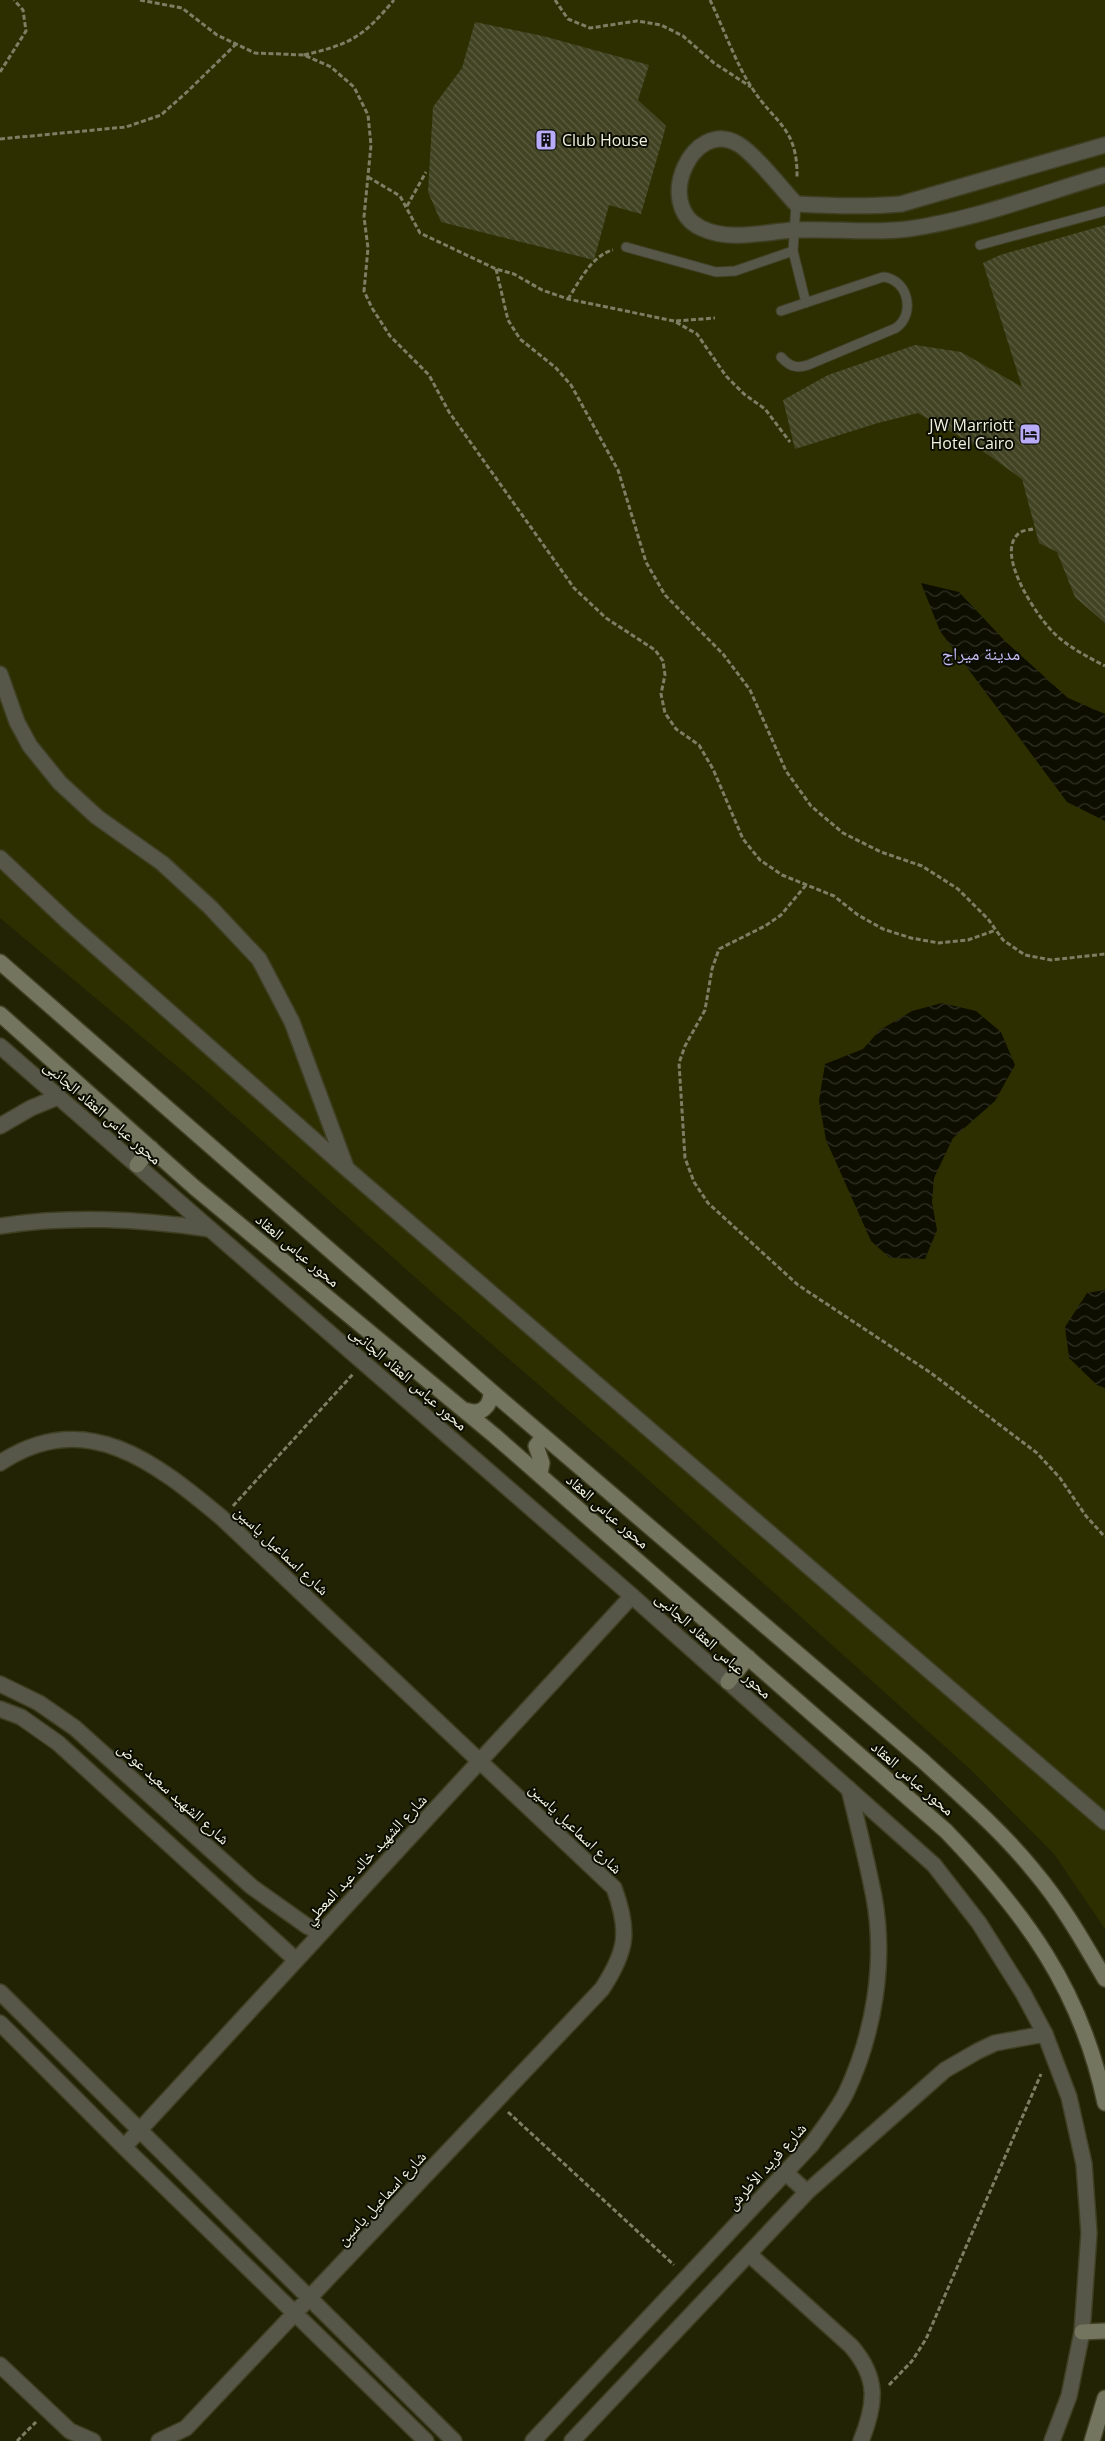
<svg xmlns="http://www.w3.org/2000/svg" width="1105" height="2441" font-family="'Open Sans','Noto Naskh Arabic',sans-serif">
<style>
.green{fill:#2d2f00}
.water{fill:url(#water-waves)}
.building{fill:url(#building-back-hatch)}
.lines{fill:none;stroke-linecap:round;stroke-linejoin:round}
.service-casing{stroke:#3f4023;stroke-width:11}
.minor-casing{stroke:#3f4023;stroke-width:18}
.tertiary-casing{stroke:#3f4023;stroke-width:18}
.secondary-casing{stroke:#3f4023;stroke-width:18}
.path{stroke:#7d7e64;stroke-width:3;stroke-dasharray:5 2.5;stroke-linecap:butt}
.service{stroke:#565749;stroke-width:9}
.minor{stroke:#565749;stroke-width:15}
.tertiary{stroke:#565749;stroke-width:15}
.secondary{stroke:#73755f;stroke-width:15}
.labels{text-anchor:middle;stroke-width:4;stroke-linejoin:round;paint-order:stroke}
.poi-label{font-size:16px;fill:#f1f3e0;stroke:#0b0c02;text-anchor:start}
.street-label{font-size:16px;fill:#f1f3e0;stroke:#0b0c02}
.neighbourhood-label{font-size:18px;fill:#c4bbf4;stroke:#0b0c02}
</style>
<defs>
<pattern id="water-waves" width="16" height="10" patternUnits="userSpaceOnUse" patternTransform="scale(1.25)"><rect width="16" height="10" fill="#0d0e00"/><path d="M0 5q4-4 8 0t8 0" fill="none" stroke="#313225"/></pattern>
<pattern id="building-back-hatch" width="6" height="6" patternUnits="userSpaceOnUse" patternTransform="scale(1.25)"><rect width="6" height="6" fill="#414323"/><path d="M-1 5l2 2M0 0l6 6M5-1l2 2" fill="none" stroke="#5d5f43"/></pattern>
</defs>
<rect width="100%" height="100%" fill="#222304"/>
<path class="green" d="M 0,0 L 1105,0 L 1105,1929 L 1054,1854 L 971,1770 L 643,1475 L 444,1303 L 204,1089 L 0,918 Z"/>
<path class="water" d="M 921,583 L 959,592 L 1005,641 L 1068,698 L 1105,714 L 1105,821 L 1067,802 L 940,631 Z
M 942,1003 L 976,1011 L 1001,1032 L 1015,1065 L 995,1101 L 953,1138 L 934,1178 L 932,1202 L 937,1230 L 925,1259 L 890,1258 L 871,1241 L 826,1140 L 819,1101 L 825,1064 L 863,1049 L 880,1030 L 912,1011 Z
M 1105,1290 L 1105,1388 L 1097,1385 L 1069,1358 L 1065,1327 L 1087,1293 Z"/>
<path class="building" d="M 475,22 L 543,36 L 649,65 L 638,100 L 666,126 L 660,148 L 641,214 L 609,205 L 594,260 L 441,222 L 428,192 L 433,107 L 462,68 Z
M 1105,225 L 1105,623 L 1075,597 L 1057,552 L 1039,543 L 1022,479 L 976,446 L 918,413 L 878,423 L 795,449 L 783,400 L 828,375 L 915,345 L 961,352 L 1022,387 L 983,263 L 1000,255 Z"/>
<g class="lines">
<g class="service-casing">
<path id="service" d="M 796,204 L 793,251 L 806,303
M 980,245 L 1105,211
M 626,247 L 716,272 L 735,271 L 793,251
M 781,357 C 789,366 796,369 808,365 L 896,328 C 916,314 908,279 883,277 L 781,311"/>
</g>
<g class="minor-casing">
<path id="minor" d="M 1105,145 L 901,204 C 867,207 831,206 796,204 C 783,190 753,152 738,144 C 693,117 653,205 701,228 C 730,242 763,232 794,230 C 832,228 870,234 908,229 C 973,220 1041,194 1105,175
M 0,674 L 17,722 L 30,746 L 60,783 L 97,817 L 162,863 L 210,907 L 259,959 L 292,1022 L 346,1167
M 0,858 L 68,922 L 346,1168 L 1105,1822
M 0,1046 L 210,1229
M 0,1226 C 71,1215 139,1219 210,1229
M 0,1463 C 86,1406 156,1463 222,1518 L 614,1888 C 630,1931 627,1951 602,1989 L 186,2428 L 159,2441
M 0,1684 L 39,1703 L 75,1728 L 252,1887 L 307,1926 L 321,1933
M 0,1709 L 21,1717 L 58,1743 L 296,1960
M 0,1992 L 454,2441
M 0,2023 L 124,2147 L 426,2441
M 124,2147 L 632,1596
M 786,2173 L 807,2192
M 749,2254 L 851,2346 C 879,2378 876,2404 861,2441
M 0,2365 L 70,2431 L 93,2441
M 533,2441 L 812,2144 C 823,2128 837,2111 846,2093 C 874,2034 886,1962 874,1897 C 867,1861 858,1825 849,1789
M 572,2441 L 807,2192 L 945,2070 L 978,2051 L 995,2043 L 1045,2034"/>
</g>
<g class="tertiary-casing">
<path id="tertiary" d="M 0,1126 L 31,1108 L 58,1097
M 210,1229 L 632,1596 L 934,1865 L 979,1923 L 1023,1993 L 1045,2034 L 1069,2097 L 1084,2164 L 1089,2233 L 1082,2332 L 1069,2396 L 1052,2441"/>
</g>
<g class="secondary-casing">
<path id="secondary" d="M 0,962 L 491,1391 L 923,1761 C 961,1796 1001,1830 1034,1871 C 1062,1904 1083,1941 1105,1979
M 0,1014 L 194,1187 L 495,1436 L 946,1831 C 1025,1913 1081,1989 1105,2103
M 137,1165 L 151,1148
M 465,1410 C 481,1416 491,1407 491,1391
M 540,1474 L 542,1463 L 536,1446 L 540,1441 L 546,1439
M 728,1682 L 748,1657
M 1082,2332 L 1105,2331
M 1092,2441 L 1105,2398"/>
</g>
<path class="path" d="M 140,0 L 182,8 L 217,35 L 255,53 L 304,55 L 331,67 L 354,87 L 368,115 L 371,145 L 364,217 L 368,248 L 364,291 L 372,308 L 390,336 L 429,375 L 449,412 L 574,588 L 606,618 L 655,650 L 663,661 L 665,675 L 661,694 L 665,713 L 676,729 L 699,745 L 713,769 L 743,839 L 760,860 L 782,875 L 834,896 L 858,915 L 883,929 L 911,938 L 939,943 L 968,940 L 996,930
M 555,0 L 568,19 L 590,28 L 637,21 L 661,25 L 683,36 L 714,63 L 751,87
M 710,0 C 723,27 736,64 752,88 C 775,124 798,127 797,178
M 304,55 C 351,44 363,37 394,0
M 0,72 L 26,31 L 23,10 L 14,0
M 0,139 L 126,127 L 161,115 L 188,91 L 235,45
M 368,177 L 400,196 L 420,233 L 496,269 L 514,274 L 542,290 L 568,299 L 674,321 L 697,334 L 726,376 L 744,394 L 765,409 L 790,442
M 407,206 L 426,172
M 496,269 L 508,320 L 520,339 L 556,368 L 571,385 L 618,470 L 646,562 L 665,595 L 723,654 L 750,690 L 786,771 L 811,806 L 843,833 L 881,852 L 922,866 L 958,889 L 988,919 L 1003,940 L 1025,955 L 1051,960 L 1105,954
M 568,299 C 579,282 592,255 613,250
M 676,321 L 715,318
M 1033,529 C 1030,530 1024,530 1021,532 C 991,550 1039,620 1056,635 C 1070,648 1088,657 1105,666
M 806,885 L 781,915 L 765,926 L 719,949 L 712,969 L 705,1010 L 685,1046 L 679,1063 L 685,1158 L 694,1182 L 708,1203 L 798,1285 L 931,1373 L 1037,1453 L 1060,1478 L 1086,1516 L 1105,1537
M 233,1506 L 353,1374
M 508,2112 L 674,2265
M 889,2385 L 912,2361 L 926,2339 L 1041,2074
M 17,2441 L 36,2422"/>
<use href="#service" class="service"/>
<use href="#minor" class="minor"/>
<use href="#tertiary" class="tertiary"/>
<use href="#secondary" class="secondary"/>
</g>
<defs>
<g id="building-square" transform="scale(1.125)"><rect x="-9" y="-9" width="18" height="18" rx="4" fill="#b8abf7" stroke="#0b0c02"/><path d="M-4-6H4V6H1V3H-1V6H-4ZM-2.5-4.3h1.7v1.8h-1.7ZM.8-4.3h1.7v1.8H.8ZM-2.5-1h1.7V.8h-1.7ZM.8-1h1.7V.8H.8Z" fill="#111"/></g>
<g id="hotel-square" transform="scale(1.125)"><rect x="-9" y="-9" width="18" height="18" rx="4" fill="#b8abf7" stroke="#0b0c02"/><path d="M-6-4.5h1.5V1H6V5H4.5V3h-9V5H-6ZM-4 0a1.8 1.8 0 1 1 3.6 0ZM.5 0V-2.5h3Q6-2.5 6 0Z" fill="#111"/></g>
</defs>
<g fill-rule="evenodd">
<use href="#building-square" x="546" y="140"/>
<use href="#hotel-square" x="1030" y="434"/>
</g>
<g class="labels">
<g class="poi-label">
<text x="562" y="146">Club House</text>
<text x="1014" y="431" text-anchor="end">JW Marriott<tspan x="1014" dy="18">Hotel Cairo</tspan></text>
</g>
<g class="street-label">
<text transform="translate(103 1112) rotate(41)" y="6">محور عباس العقاد الجانبى</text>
<text transform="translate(298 1250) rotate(40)" y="6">محور عباس العقاد</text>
<text transform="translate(409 1378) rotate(41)" y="6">محور عباس العقاد الجانبى</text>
<text transform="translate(608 1511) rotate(41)" y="6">محور عباس العقاد</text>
<text transform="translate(282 1550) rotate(43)" y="6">شارع اسماعيل ياسين</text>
<text transform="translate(714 1645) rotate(42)" y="6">محور عباس العقاد الجانبى</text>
<text transform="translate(913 1778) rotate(41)" y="6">محور عباس العقاد</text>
<text transform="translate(174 1793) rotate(42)" y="6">شارع الشهيد سعيد عوض</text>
<text transform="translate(576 1828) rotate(44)" y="6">شارع اسماعيل ياسين</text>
<text transform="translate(365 1859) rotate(-47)" y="6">شارع الشهيد خالد عبد المعطي</text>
<text transform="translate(766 2166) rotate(-48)" y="6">شارع فريد الأطرش</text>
<text transform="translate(381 2198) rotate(-47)" y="6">شارع اسماعيل ياسين</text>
</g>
<g class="neighbourhood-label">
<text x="981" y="660">مدينة ميراج</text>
</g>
</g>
</svg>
